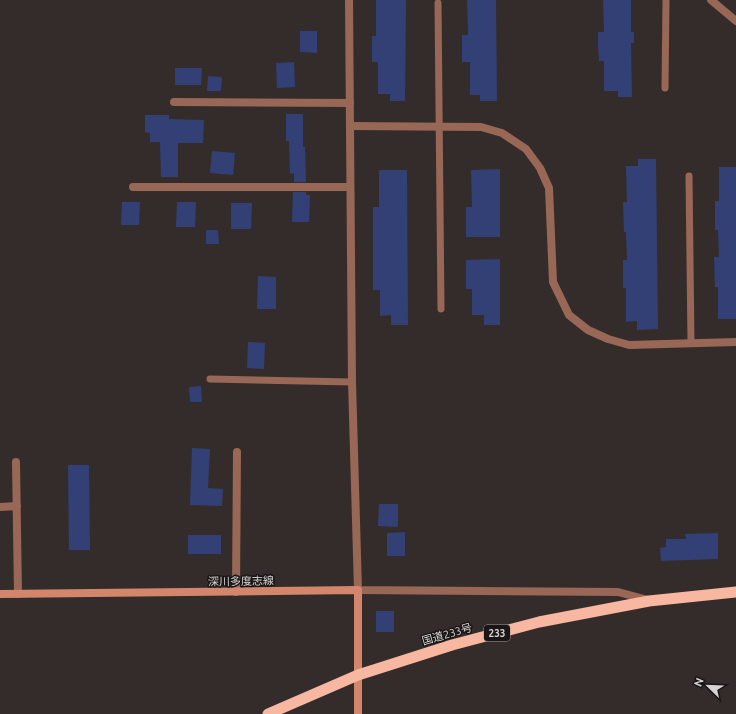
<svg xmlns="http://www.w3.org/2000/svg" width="736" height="714" font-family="Ubuntu,'Noto Sans JP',sans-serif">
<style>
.building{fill:#334075}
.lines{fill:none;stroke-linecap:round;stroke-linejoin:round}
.service{stroke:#986756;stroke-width:7}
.minor{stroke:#986756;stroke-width:8}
.tertiary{stroke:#986756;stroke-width:8}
.secondary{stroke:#d3866b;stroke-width:8}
.trunk{stroke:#f8b7a1;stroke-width:11}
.labels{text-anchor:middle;stroke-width:3;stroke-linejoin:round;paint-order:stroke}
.shield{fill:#191615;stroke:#9f9a99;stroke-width:1}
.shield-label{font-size:10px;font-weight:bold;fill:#d8d3d1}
.street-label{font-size:11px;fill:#d8d3d1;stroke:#191615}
</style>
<rect width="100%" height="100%" fill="#342c2a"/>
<path class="building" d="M 376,0 L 406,0 L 405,101 L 390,101 L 390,94 L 378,94 L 378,62 L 372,62 L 372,36 L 376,36 Z
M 467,0 L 496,0 L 497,101 L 480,101 L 480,95 L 470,95 L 470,62 L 462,62 L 462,35 L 468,35 Z
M 603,0 L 631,0 L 631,32 L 634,32 L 634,43 L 631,43 L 632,97 L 618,97 L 618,91 L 604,91 L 604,61 L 599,61 L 598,44 L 598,32 L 604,32 Z
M 300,31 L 317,31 L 317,53 L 300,52 Z
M 294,62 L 295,87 L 277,88 L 276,63 Z
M 175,68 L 202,68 L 201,85 L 175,85 Z
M 208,76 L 222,77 L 221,91 L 207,91 Z
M 286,114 L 303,114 L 303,147 L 305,147 L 306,182 L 294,182 L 294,173 L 290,174 L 289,141 L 286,141 Z
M 145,115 L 169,115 L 169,119 L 204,120 L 203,143 L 178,143 L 178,177 L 161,177 L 160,142 L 150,142 L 150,133 L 145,132 Z
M 212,151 L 235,153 L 233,175 L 210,173 Z
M 638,159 L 656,159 L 658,329 L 637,330 L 637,321 L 626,322 L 626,288 L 623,288 L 623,260 L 627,260 L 626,232 L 624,232 L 623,202 L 627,202 L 626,166 L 638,166 Z
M 719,167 L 736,167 L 736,319 L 718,319 L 718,287 L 715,287 L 714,257 L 719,257 L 718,230 L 715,230 L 715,201 L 719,201 Z
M 500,169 L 500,237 L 466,237 L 466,207 L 472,207 L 471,170 Z
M 379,170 L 407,170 L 408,325 L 391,325 L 391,315 L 380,316 L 380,290 L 373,290 L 373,207 L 379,207 Z
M 293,192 L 306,192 L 306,195 L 310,195 L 309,222 L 292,222 Z
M 122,202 L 140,202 L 139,225 L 121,225 Z
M 177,202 L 196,202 L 195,227 L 176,227 Z
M 231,203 L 252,203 L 251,229 L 231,229 Z
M 206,230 L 218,230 L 219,244 L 206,244 Z
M 500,259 L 500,325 L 484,325 L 484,315 L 472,315 L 472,289 L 466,289 L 466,260 Z
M 258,276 L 276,277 L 276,309 L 257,309 Z
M 248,342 L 265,343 L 264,369 L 247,368 Z
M 201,386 L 202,402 L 190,402 L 189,387 Z
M 192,448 L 210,449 L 208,488 L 223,489 L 222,506 L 190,505 Z
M 68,465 L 89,465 L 90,550 L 69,550 Z
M 379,504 L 398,504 L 398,527 L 378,526 Z
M 405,532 L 405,556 L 387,556 L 387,533 Z
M 718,533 L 718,559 L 661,561 L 660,548 L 666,547 L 666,539 L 686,539 L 685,534 Z
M 188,535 L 221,535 L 221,554 L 188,554 Z
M 376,611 L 394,611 L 394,632 L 376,632 Z"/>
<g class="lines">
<path class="service" d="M 438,3 L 441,309
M 665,88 L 666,0
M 689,176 L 691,343
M 210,379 L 352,382"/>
<path class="minor" d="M 711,0 L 736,21
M 174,102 L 350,103
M 350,126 L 481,127 L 502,133 L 526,149 L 540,168 L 549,188 L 553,282 L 569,315 L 588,330 L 608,339 L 629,345 L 736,342
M 133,187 L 350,187
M 16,462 L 18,594
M 0,507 L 17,506
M 236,592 L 237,452"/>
<path class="tertiary" d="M 349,0 L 352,382 L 358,590 L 618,592 L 648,600"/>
<path class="secondary" d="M 0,594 L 358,590 L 358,714"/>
<path class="trunk" d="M 268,714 L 358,675 L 452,645 L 539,622 L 649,601 L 736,592"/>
</g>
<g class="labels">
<rect class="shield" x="484" y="625" width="26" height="16" rx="3"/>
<g class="shield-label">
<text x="497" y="637">233</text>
</g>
<g class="street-label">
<text transform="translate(241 581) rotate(-1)" y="4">深川多度志線</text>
<text transform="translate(447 634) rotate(-16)" y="4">国道233号</text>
</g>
</g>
<g transform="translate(708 686) rotate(293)" stroke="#191615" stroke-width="3" paint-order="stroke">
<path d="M0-3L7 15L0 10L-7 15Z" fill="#d8d3d1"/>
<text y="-6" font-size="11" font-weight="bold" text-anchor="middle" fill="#d8d3d1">N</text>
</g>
</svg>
